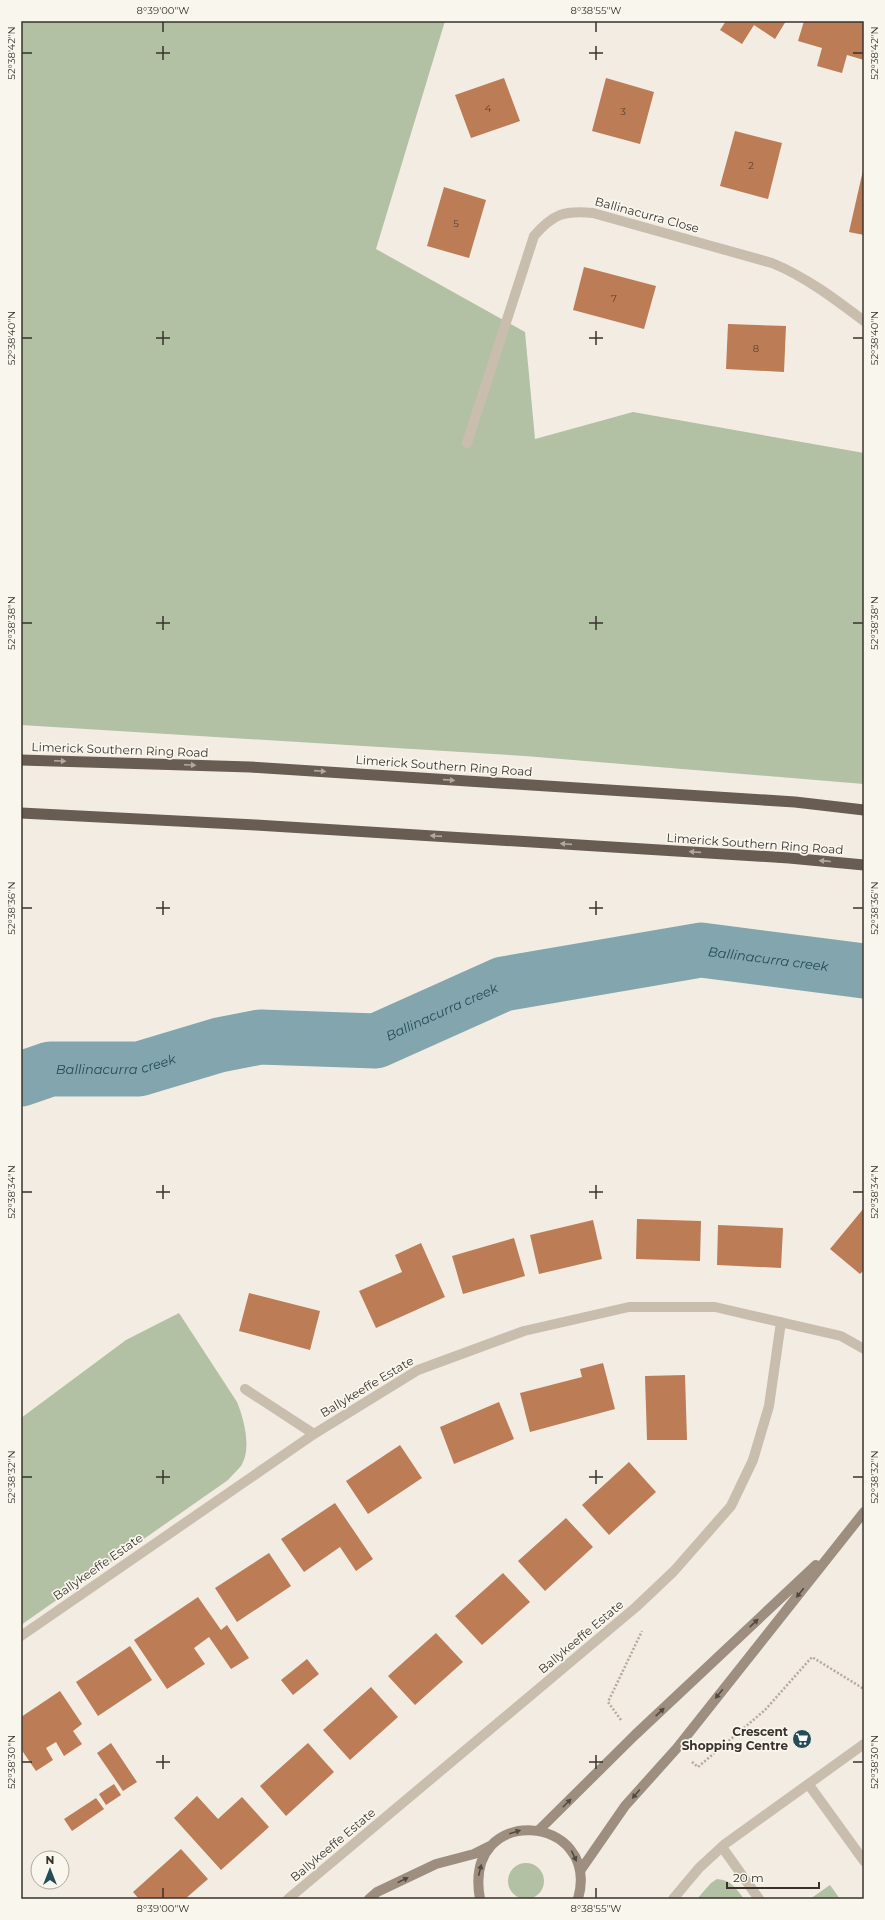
<svg xmlns="http://www.w3.org/2000/svg" width="885" height="1920" font-family="Montserrat,sans-serif">
<style>
.green{fill:#b2c0a3}
.lines{fill:none;stroke-linecap:round;stroke-linejoin:round}
.river{stroke:#83a5ad;stroke-width:55}
.building{fill:#bc7c56}
.path{stroke:#b5a999;stroke-width:2.5;stroke-dasharray:2 2;stroke-linecap:butt}
.service{stroke:#c9beae;stroke-width:10}
.minor{stroke:#c9beae;stroke-width:10}
.secondary{stroke:#9d8e80;stroke-width:10}
.trunk{stroke:#695c52;stroke-width:11}
.oneway{fill:#b1a9a0}
.oneway2{fill:#524941}
.ticks{fill:none;stroke:#39322c;stroke-width:1.5}
.labels{text-anchor:middle;stroke-width:3.5;stroke-linejoin:round;paint-order:stroke}
.number-label{font-size:10px;fill:#5a4436}
.street-label{font-size:12px;fill:#39322c;stroke:#f9f6ee}
.poi-label{font-size:12px;font-weight:bold;fill:#39322c;stroke:#f9f6ee;text-anchor:end}
.water-label{font-size:13px;font-style:italic;fill:#254d57;stroke:#f9f6ee}
.neatline{fill:none;stroke:#39322c;stroke-width:1.5}
.ticks-label{font-size:10px;text-anchor:middle;fill:#39322c}
</style>
<rect width="100%" height="100%" fill="#f2ece2"/>
<path class="green" d="M 21,21 L 445,21 L 376,249 L 525,332 L 535,439 L 633,412 L 864,453 L 864,784 L 525,756 L 21,725 Z
M 179,1313 L 237,1402 C 244,1419 252,1449 241,1466 C 237,1471 232,1475 228,1480 L 21,1625 L 21,1418 L 126,1340 Z
M508 1881a18 18 0 1 1 36 0a18 18 0 1 1-36 0Z
M 717,1879 C 731,1880 736,1888 744,1899 L 697,1899 L 711,1883 Z
M 830,1885 L 840,1899 L 810,1899 Z"/>
<g class="lines">
<path class="river" id="s1" d="M 21,1079 L 50,1069 L 139,1069 L 219,1045 L 260,1037 L 376,1041 L 503,984 L 701,950 L 864,971"/>
</g>
<path class="building" d="M 726,21 L 786,21 L 775,39 L 754,25 L 742,44 L 720,30 Z
M 804,21 L 864,21 L 864,60 L 847,55 L 842,73 L 817,66 L 822,48 L 798,41 Z
M 504,78 L 520,121 L 471,138 L 455,95 Z
M 606,78 L 654,92 L 640,144 L 592,131 Z
M 735,131 L 782,143 L 768,199 L 720,186 Z
M 864,166 L 864,235 L 849,232 Z
M 444,187 L 486,200 L 469,258 L 427,246 Z
M 584,267 L 656,286 L 644,329 L 573,310 Z
M 728,324 L 786,326 L 784,372 L 726,369 Z
M 864,1208 L 864,1270 L 860,1274 L 830,1249 Z
M 637,1219 L 701,1221 L 700,1261 L 636,1259 Z
M 593,1220 L 602,1259 L 539,1274 L 530,1235 Z
M 718,1225 L 783,1228 L 781,1268 L 717,1265 Z
M 514,1238 L 525,1276 L 463,1294 L 452,1256 Z
M 421,1243 L 445,1297 L 376,1328 L 359,1291 L 402,1272 L 395,1255 Z
M 249,1293 L 320,1311 L 310,1350 L 239,1331 Z
M 603,1363 L 615,1409 L 530,1432 L 520,1393 L 582,1377 L 580,1369 Z
M 685,1375 L 687,1440 L 647,1440 L 645,1376 Z
M 499,1402 L 514,1439 L 454,1464 L 440,1427 Z
M 400,1445 L 422,1478 L 368,1514 L 346,1481 Z
M 629,1462 L 656,1492 L 609,1535 L 582,1505 Z
M 335,1503 L 373,1559 L 356,1571 L 340,1547 L 304,1572 L 281,1539 Z
M 566,1518 L 593,1547 L 545,1591 L 518,1561 Z
M 269,1553 L 291,1586 L 237,1622 L 215,1588 Z
M 503,1573 L 530,1602 L 482,1645 L 455,1616 Z
M 198,1597 L 221,1630 L 227,1625 L 249,1658 L 231,1669 L 209,1637 L 194,1648 L 205,1664 L 167,1689 L 134,1640 Z
M 436,1633 L 463,1662 L 415,1705 L 388,1676 Z
M 130,1646 L 152,1680 L 98,1716 L 76,1682 Z
M 307,1659 L 319,1674 L 293,1695 L 281,1680 Z
M 371,1687 L 398,1717 L 350,1760 L 323,1730 Z
M 60,1691 L 82,1724 L 73,1731 L 82,1744 L 64,1756 L 56,1742 L 46,1748 L 53,1760 L 36,1771 L 21,1749 L 21,1717 Z
M 111,1743 L 137,1782 L 123,1791 L 97,1753 Z
M 308,1743 L 334,1772 L 286,1816 L 260,1786 Z
M 114,1784 L 121,1795 L 106,1805 L 99,1794 Z
M 197,1796 L 218,1819 L 242,1797 L 269,1827 L 221,1870 L 174,1818 Z
M 96,1798 L 104,1809 L 72,1831 L 64,1819 Z
M 181,1849 L 208,1879 L 185,1899 L 139,1899 L 133,1892 Z"/>
<g class="lines">
<path class="path" d="M 621,1720 L 608,1702 L 642,1631
M 692,1762 L 698,1767 L 765,1710 L 812,1657 L 864,1689"/>
<path class="service" d="M 809,1785 L 864,1861
M 722,1847 L 759,1899
M 673,1899 L 699,1868 L 725,1844 L 864,1744"/>
<path class="minor" d="M 467,443 L 534,236 C 553,214 564,210 593,213 L 772,263 C 806,277 835,299 864,321
M 245,1389 L 314,1434
M 21,1636 L 314,1434 L 418,1370 L 524,1331 L 629,1307 L 715,1307 L 841,1336 L 864,1349
M 288,1899 L 636,1607 L 674,1571 L 731,1506 L 753,1460 L 769,1406 L 781,1322"/>
<path class="secondary" d="M 539,1830 L 635,1735 L 816,1565
M 580,1871 L 625,1806 L 677,1748 L 864,1512
M 369,1899 L 377,1892 L 436,1864 L 474,1854 L 490,1846
M 480,1899 C 462,1801 602,1814 578,1899"/>
<path class="trunk" d="M 21,760 L 250,767 L 795,802 L 864,810
M 21,813 L 256,825 L 789,858 L 864,865"/>
</g>
<defs><path id="oneway-solid" d="M-6-.8H1V-3.2L6.5 0L1 3.2V.8H-6Z"/></defs>
<g class="oneway">
<use href="#oneway-solid" transform="translate(60 761) rotate(2)"/>
<use href="#oneway-solid" transform="translate(190 765) rotate(2)"/>
<use href="#oneway-solid" transform="translate(320 771) rotate(4)"/>
<use href="#oneway-solid" transform="translate(449 780) rotate(4)"/>
<use href="#oneway-solid" transform="translate(436 836) rotate(-176)"/>
<use href="#oneway-solid" transform="translate(566 844) rotate(-176)"/>
<use href="#oneway-solid" transform="translate(695 852) rotate(-176)"/>
<use href="#oneway-solid" transform="translate(825 861) rotate(-175)"/>
</g>
<g class="oneway2">
<use href="#oneway-solid" transform="translate(800 1593) rotate(129)"/>
<use href="#oneway-solid" transform="translate(754 1623) rotate(-43)"/>
<use href="#oneway-solid" transform="translate(719 1694) rotate(129)"/>
<use href="#oneway-solid" transform="translate(660 1712) rotate(-43)"/>
<use href="#oneway-solid" transform="translate(636 1794) rotate(130)"/>
<use href="#oneway-solid" transform="translate(567 1803) rotate(-45)"/>
<use href="#oneway-solid" transform="translate(515 1832) rotate(-17)"/>
<use href="#oneway-solid" transform="translate(574 1856) rotate(65)"/>
<use href="#oneway-solid" transform="translate(480 1870) rotate(-76)"/>
<use href="#oneway-solid" transform="translate(403 1880) rotate(-26)"/>
</g>
<path class="ticks" d="M 163,22 L 163,32M 596,22 L 596,32M 163,46 L 163,60M 596,46 L 596,60M 22,53 L 32,53M 156,53 L 170,53M 589,53 L 603,53M 853,53 L 863,53M 163,331 L 163,345M 596,331 L 596,345M 22,338 L 32,338M 156,338 L 170,338M 589,338 L 603,338M 853,338 L 863,338M 163,616 L 163,630M 596,616 L 596,630M 22,623 L 32,623M 156,623 L 170,623M 589,623 L 603,623M 853,623 L 863,623M 163,901 L 163,915M 596,901 L 596,915M 22,908 L 32,908M 156,908 L 170,908M 589,908 L 603,908M 853,908 L 863,908M 163,1185 L 163,1199M 596,1185 L 596,1199M 22,1192 L 32,1192M 156,1192 L 170,1192M 589,1192 L 603,1192M 853,1192 L 863,1192M 163,1470 L 163,1484M 596,1470 L 596,1484M 22,1477 L 32,1477M 156,1477 L 170,1477M 589,1477 L 603,1477M 853,1477 L 863,1477M 163,1755 L 163,1769M 596,1755 L 596,1769M 22,1762 L 32,1762M 156,1762 L 170,1762M 589,1762 L 603,1762M 853,1762 L 863,1762M 163,1888 L 163,1898M 596,1888 L 596,1898"/>
<defs>
<g id="supermarket-disc" transform="scale(1)"><circle r="9.5" fill="#254d57" stroke="#f9f6ee"/><path d="M-6-5.5h2.5l.6 2H6L4.5 2H-2.5L-4.4-4H-6ZM-1.5 3.2a1.3 1.3 0 1 0 .1 0ZM3 3.2a1.3 1.3 0 1 0 .1 0Z" fill="#fff"/></g>
</defs>
<g fill-rule="evenodd">
<use href="#supermarket-disc" x="802" y="1739"/>
</g>
<g class="labels">
<g class="number-label">
<text x="488" y="112">4</text>
<text x="623" y="115">3</text>
<text x="751" y="169">2</text>
<text x="456" y="227">5</text>
<text x="614" y="302">7</text>
<text x="756" y="352">8</text>
</g>
<g class="street-label">
<text transform="translate(647 215) rotate(15)" y="4">Ballinacurra Close</text>
<text transform="translate(120 750) rotate(2)" y="4">Limerick Southern Ring Road</text>
<text transform="translate(444 766) rotate(4)" y="4">Limerick Southern Ring Road</text>
<text transform="translate(755 844) rotate(4)" y="4">Limerick Southern Ring Road</text>
<text transform="translate(367 1387) rotate(-31)" y="4">Ballykeeffe Estate</text>
<text transform="translate(98 1567) rotate(-35)" y="4">Ballykeeffe Estate</text>
<text transform="translate(581 1637) rotate(-40)" y="4">Ballykeeffe Estate</text>
<text transform="translate(333 1845) rotate(-40)" y="4">Ballykeeffe Estate</text>
</g>
<g class="poi-label">
<text x="788" y="1736">Crescent<tspan x="788" dy="14">Shopping Centre</tspan></text>
</g>
<g class="water-label">
<text dy="5" stroke="none"><textPath href="#s1" startOffset="769">Ballinacurra creek</textPath></text>
<text dy="5" stroke="none"><textPath href="#s1" startOffset="433">Ballinacurra creek</textPath></text>
<text dy="5" stroke="none"><textPath href="#s1" startOffset="97">Ballinacurra creek</textPath></text>
</g>
</g>
<rect width="885" height="1920" fill="none" stroke="#f9f6ee" stroke-width="44"/>
<g transform="translate(50 1870)"><circle r="19" fill="#f9f6ee" stroke="#aca8a0"/>
<path d="M0-3L7 15L0 10L-7 15Z" fill="#254d57"/>
<text y="-6" font-size="11" font-weight="bold" text-anchor="middle" fill="#39322c">N</text>
</g>
<path d="M727 1882v6h92v-6" fill="none" stroke="#39322c" stroke-width="2"/>
<text x="733" y="1882" font-size="12" fill="#39322c" stroke="#f9f6ee" stroke-width="3" paint-order="stroke">20 m</text>
<rect x="22" y="22" width="841" height="1876" class="neatline"/>
<g class="ticks-label">
<text x="163" y="14">8°39'00"W</text>
<text x="596" y="14">8°38'55"W</text>
<text transform="translate(11 53) rotate(-90)" y="4">52°38'42"N</text>
<text transform="translate(874 53) rotate(-90)" y="4">52°38'42"N</text>
<text transform="translate(11 338) rotate(-90)" y="4">52°38'40"N</text>
<text transform="translate(874 338) rotate(-90)" y="4">52°38'40"N</text>
<text transform="translate(11 623) rotate(-90)" y="4">52°38'38"N</text>
<text transform="translate(874 623) rotate(-90)" y="4">52°38'38"N</text>
<text transform="translate(11 908) rotate(-90)" y="4">52°38'36"N</text>
<text transform="translate(874 908) rotate(-90)" y="4">52°38'36"N</text>
<text transform="translate(11 1192) rotate(-90)" y="4">52°38'34"N</text>
<text transform="translate(874 1192) rotate(-90)" y="4">52°38'34"N</text>
<text transform="translate(11 1477) rotate(-90)" y="4">52°38'32"N</text>
<text transform="translate(874 1477) rotate(-90)" y="4">52°38'32"N</text>
<text transform="translate(11 1762) rotate(-90)" y="4">52°38'30"N</text>
<text transform="translate(874 1762) rotate(-90)" y="4">52°38'30"N</text>
<text x="163" y="1912">8°39'00"W</text>
<text x="596" y="1912">8°38'55"W</text>
</g>
</svg>
